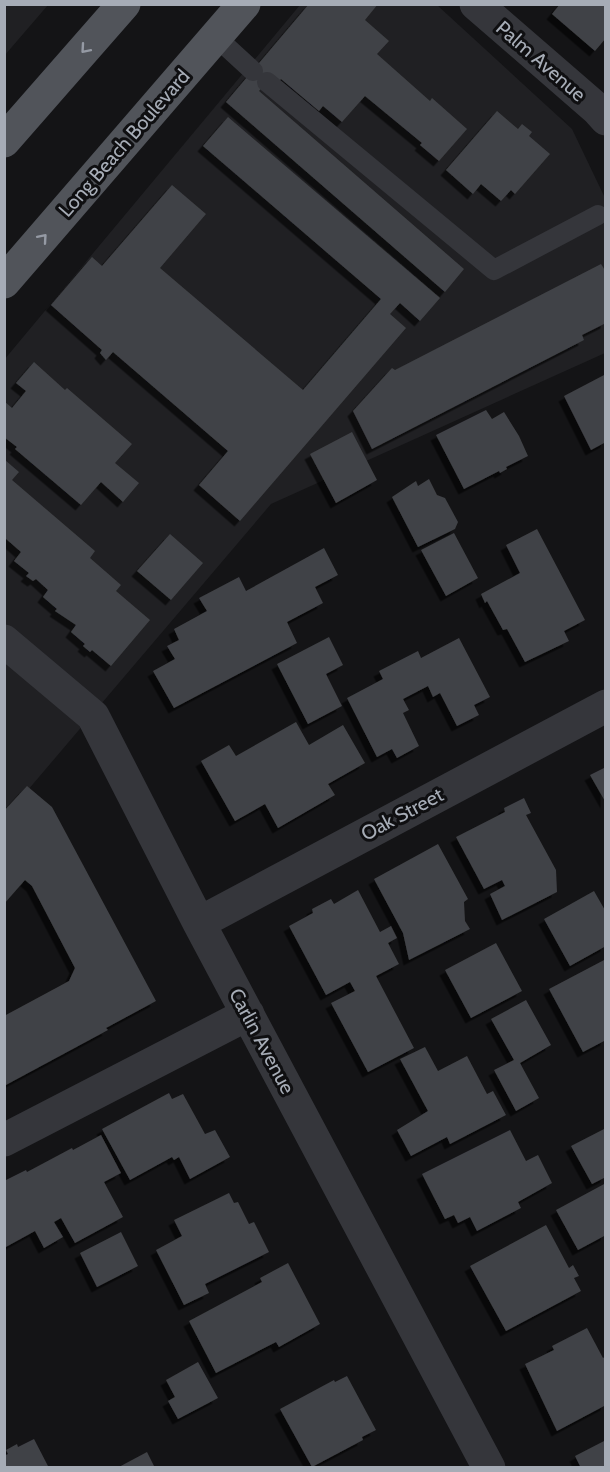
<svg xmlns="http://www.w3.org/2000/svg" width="610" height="1472" font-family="Cabin,sans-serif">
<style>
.built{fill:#202023}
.building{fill:#404246;filter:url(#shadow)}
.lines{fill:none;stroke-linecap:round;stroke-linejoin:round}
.lane{stroke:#35363b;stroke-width:20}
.street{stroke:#35363b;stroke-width:33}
.primary{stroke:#51545a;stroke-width:33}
.oneway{stroke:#959aa4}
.labels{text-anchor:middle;stroke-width:6;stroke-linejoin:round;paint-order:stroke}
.street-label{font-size:20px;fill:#a6acb6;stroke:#0f0f11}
</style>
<defs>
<filter id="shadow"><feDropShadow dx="-5.5" dy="5.5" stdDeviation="0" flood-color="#0009"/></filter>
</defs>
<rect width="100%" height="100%" fill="#141416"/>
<path class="built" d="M 5,4 L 48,5 L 5,55 L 4,5 Z
M 300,5 L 437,5 L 572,129 L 605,198 L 605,353 L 271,504 L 5,817 L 4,360 Z"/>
<path class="building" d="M 309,4 L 378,4 L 365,20 L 389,41 L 377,54 L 430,101 L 432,98 L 467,129 L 439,161 L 420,145 L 422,143 L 365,96 L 342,122 L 323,106 L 319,111 L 281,79 L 277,83 L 270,78 L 259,91 L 464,269 L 445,292 L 226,102 Z
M 560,4 L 606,4 L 606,38 L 595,51 L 552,14 Z
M 497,111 L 518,129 L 522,124 L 532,132 L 529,136 L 550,154 L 515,194 L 511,190 L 501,201 L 481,184 L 473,194 L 446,170 Z
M 228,117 L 440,298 L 420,321 L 400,303 L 390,314 L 406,328 L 240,521 L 199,485 L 228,451 L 113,352 L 106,360 L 100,353 L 102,350 L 51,305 L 92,257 L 102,266 L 172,185 L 206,214 L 160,268 L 303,390 L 381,299 L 203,146 Z
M 601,264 L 606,272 L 606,323 L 582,335 L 584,340 L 372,449 L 353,411 L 392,368 L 395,370 Z
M 34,362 L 65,390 L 67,388 L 132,444 L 115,463 L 139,483 L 123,502 L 101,482 L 81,505 L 15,449 L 17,447 L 4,437 L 4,401 L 12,408 L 26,391 L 16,383 Z
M 606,374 L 606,442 L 591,450 L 564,396 Z
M 486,410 L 492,419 L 504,412 L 519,436 L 528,456 L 506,467 L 507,469 L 500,473 L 499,471 L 464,489 L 436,435 Z
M 352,432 L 377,480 L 336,503 L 310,454 Z
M 5,460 L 19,472 L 12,480 L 95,551 L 90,558 L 121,585 L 116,591 L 150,620 L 111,666 L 92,650 L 90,652 L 83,646 L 85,644 L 71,632 L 76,625 L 55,611 L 57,609 L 43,597 L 48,590 L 36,579 L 33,581 L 26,576 L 29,573 L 14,561 L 21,552 L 5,538 Z
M 429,479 L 437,495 L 445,498 L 458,522 L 455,529 L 418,547 L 392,497 L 416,481 L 418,486 Z
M 537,529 L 585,620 L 564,631 L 569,641 L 525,662 L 507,629 L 503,630 L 487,601 L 485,603 L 481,594 L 520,573 L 506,545 Z
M 454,533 L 478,578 L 446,596 L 421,550 Z
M 170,534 L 203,563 L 171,600 L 137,571 Z
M 324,548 L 338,575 L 315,587 L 323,603 L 287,622 L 297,643 L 174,708 L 153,671 L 175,659 L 167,646 L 179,640 L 174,629 L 207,611 L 199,598 L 239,577 L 246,591 Z
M 329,637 L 343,665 L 326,674 L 342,706 L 308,724 L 277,664 Z
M 459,638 L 490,697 L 474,705 L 479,715 L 457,726 L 440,693 L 433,697 L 428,686 L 403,699 L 409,710 L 403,713 L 419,746 L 397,758 L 392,749 L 377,757 L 347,698 L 383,679 L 379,671 L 418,651 L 421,658 Z
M 296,722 L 309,745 L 343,725 L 365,763 L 328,784 L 335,795 L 278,828 L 265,804 L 235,821 L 201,761 L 229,745 L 236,756 Z
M 606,767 L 606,803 L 590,775 Z
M 27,786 L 52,807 L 156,1001 L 106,1028 L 108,1030 L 4,1086 L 4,1016 L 69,981 L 75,968 L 32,886 L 25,880 L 4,904 L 4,811 Z
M 524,798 L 531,813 L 526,815 L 556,870 L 557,892 L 502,920 L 490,894 L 505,886 L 502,880 L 484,889 L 456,837 L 505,812 L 504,808 Z
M 438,844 L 468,899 L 464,902 L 465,921 L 470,929 L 409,960 L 403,933 L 374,879 Z
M 358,890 L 380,932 L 391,926 L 397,938 L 388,943 L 399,964 L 376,976 L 414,1048 L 368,1072 L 331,1003 L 355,991 L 350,982 L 326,995 L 289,926 L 313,913 L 312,909 L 331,899 L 334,904 Z
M 594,891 L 606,912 L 606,946 L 570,966 L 544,919 Z
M 496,943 L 522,991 L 471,1018 L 445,970 Z
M 606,959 L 606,1040 L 583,1052 L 549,989 Z
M 526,1000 L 551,1045 L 520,1063 L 539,1098 L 516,1111 L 494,1070 L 514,1060 L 491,1019 Z
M 425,1047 L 438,1071 L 467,1056 L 487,1094 L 493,1091 L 506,1115 L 450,1144 L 447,1137 L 411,1156 L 397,1130 L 428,1111 L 400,1059 Z
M 169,1093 L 172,1099 L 183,1094 L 205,1134 L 215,1130 L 230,1157 L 190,1179 L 179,1157 L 174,1160 L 172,1157 L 130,1180 L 102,1129 Z
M 606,1128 L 606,1177 L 592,1184 L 571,1146 Z
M 510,1130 L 526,1161 L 538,1155 L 552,1183 L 518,1202 L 521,1208 L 477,1231 L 470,1217 L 458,1223 L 454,1215 L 445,1219 L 422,1174 Z
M 101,1135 L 121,1173 L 104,1182 L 123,1217 L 75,1243 L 61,1218 L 54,1222 L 63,1237 L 44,1248 L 35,1231 L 4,1248 L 4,1181 L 26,1170 L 27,1172 L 72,1148 L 73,1150 Z
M 606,1183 L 606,1235 L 578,1250 L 556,1210 Z
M 229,1193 L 234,1203 L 238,1202 L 249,1224 L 254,1222 L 269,1252 L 205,1284 L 209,1293 L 184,1305 L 156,1250 L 182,1236 L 174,1220 Z
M 546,1225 L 569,1268 L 573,1265 L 579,1276 L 574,1278 L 581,1291 L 506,1331 L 470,1266 Z
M 121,1232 L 138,1266 L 97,1287 L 80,1253 Z
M 288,1263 L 320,1324 L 279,1347 L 276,1342 L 216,1373 L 189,1321 L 262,1282 L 260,1278 Z
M 587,1328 L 603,1358 L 606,1356 L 606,1405 L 557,1431 L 525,1364 L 554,1350 L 552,1346 Z
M 198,1362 L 218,1398 L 178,1419 L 168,1401 L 175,1397 L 166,1380 Z
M 347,1376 L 376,1430 L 362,1437 L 363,1440 L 312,1467 L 280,1409 L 334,1380 L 335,1382 Z
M 34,1439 L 49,1468 L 4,1468 L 4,1456 L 8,1454 L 6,1450 L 17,1444 L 18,1447 Z
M 606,1440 L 606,1468 L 581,1468 L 575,1456 Z
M 147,1452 L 155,1468 L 117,1468 Z"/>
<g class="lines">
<path class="lane" d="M 216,37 L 253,71
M 267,82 L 494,270 L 598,215"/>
<path class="street" d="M 476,4 L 597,109 L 606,119
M 4,641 L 93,716 L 199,923 L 489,1468
M 199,923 L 606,706
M 4,1140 L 248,1014"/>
<path class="primary" d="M 4,141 L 124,4
M 4,282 L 244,4"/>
</g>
<defs><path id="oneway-chevron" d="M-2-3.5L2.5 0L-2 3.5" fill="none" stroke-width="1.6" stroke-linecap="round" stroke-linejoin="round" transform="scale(1.5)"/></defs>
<g class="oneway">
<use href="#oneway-chevron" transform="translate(85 49) rotate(131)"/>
<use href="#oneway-chevron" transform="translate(43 238) rotate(-49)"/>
</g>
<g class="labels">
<g class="street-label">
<text transform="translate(541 61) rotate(41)" y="7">Palm Avenue</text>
<text transform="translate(124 143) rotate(-49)" y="7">Long Beach Boulevard</text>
<text transform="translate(402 814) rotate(-28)" y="7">Oak Street</text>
<text transform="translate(262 1041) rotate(62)" y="7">Carlin Avenue</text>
</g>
</g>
<rect width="610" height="1472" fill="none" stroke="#a6acb6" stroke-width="12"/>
</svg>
